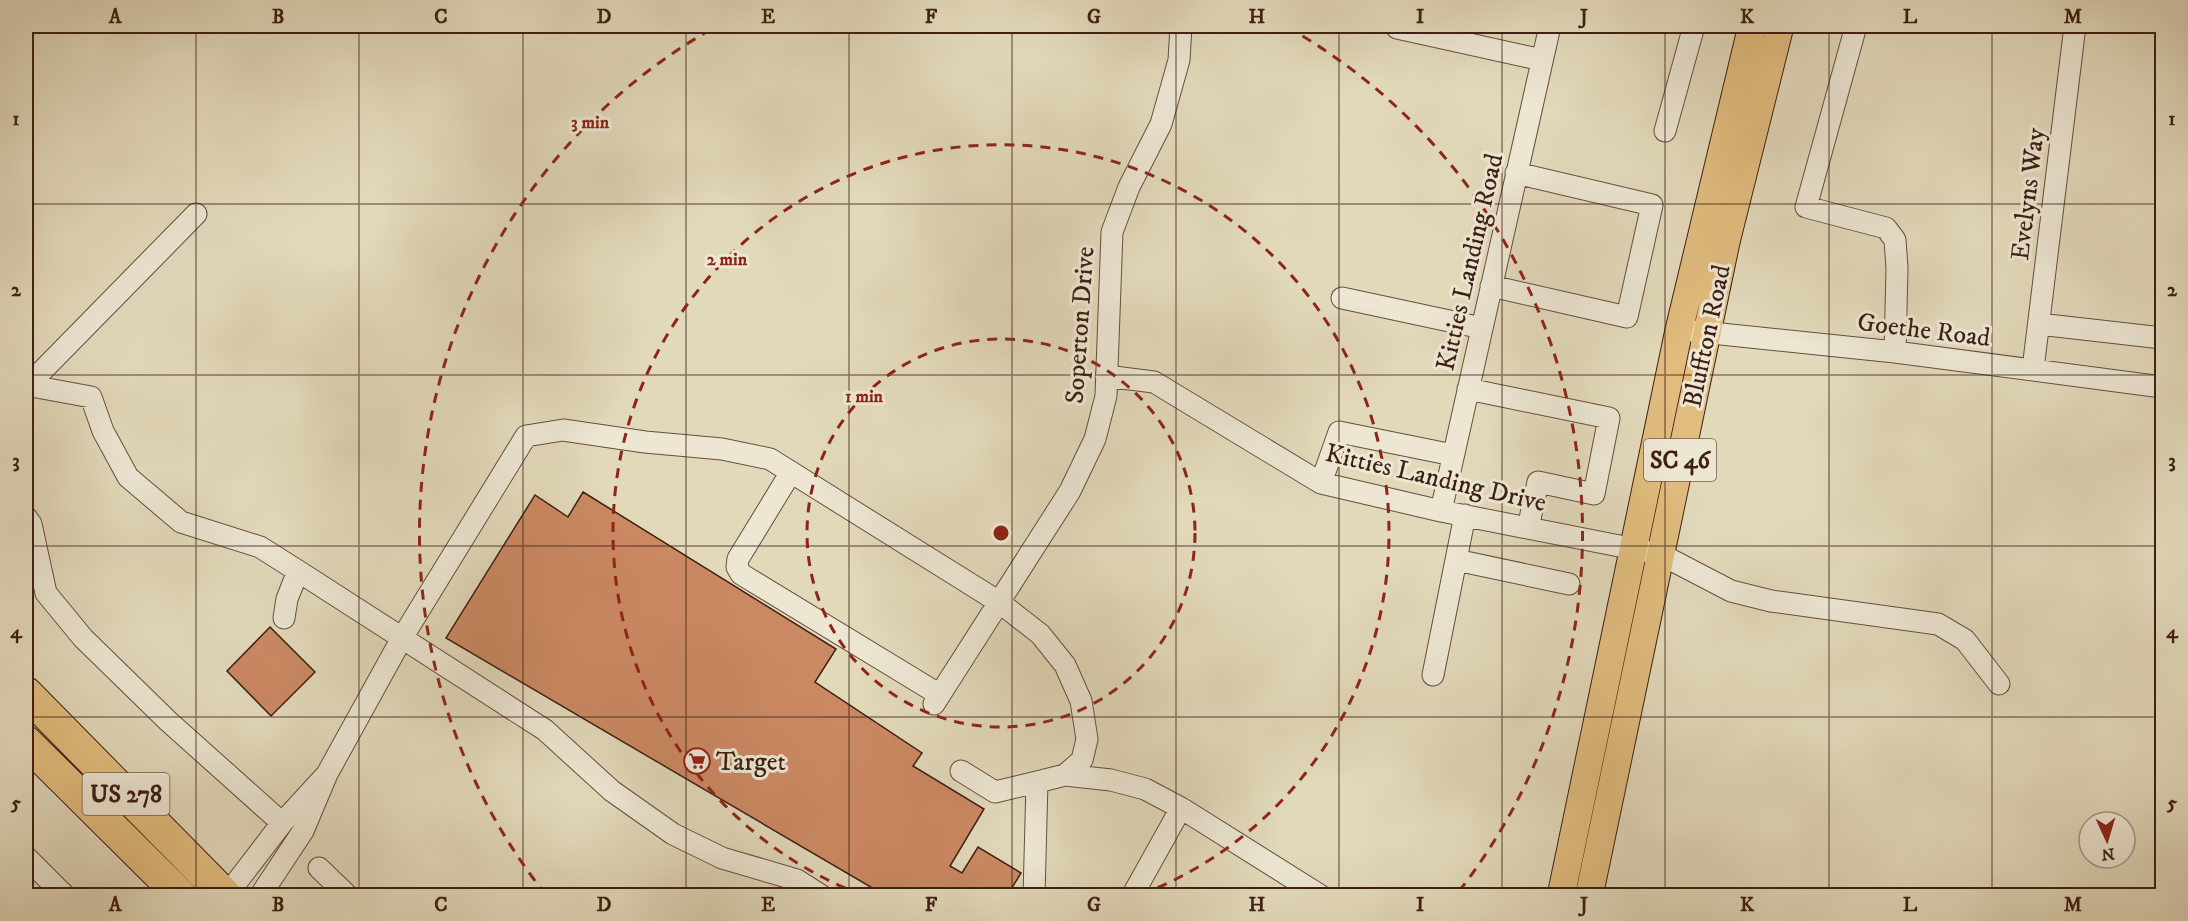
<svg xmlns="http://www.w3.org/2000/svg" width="2188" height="921" font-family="'IM FELL DW Pica',serif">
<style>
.building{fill:#cb8963;stroke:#3d1f13;stroke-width:1.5}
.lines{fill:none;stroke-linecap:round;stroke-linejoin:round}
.minor-casing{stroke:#664e3d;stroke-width:23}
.major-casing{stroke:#3d1f13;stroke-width:29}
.highway-casing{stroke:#3d1f13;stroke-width:34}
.minor{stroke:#ece6d3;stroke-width:21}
.major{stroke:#e1bc7e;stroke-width:27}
.highway{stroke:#e1bc7e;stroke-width:32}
.grid{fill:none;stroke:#3d1f13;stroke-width:1.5;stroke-opacity:0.55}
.ring{fill:none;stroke:#8f2418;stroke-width:3;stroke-dasharray:10 8}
.labels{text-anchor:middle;stroke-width:6;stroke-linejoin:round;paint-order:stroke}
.shield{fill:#ece6d3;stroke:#725b4d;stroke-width:1.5}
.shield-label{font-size:24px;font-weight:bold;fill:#3d1f13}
.street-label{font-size:26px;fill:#3d1f13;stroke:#ece6d3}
.poi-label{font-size:26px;fill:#3d1f13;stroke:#ece6d3;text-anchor:start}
.centre{fill:#8f2418;stroke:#ece6d3;stroke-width:3}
.ring-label{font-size:18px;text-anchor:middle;font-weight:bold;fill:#8f2418;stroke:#ece6d3;stroke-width:6;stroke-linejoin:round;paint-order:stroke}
.neatline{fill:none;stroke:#3d1f13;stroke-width:2}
.grid-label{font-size:20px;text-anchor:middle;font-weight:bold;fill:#3d1f13}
</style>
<rect width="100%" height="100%" fill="#e2d9bb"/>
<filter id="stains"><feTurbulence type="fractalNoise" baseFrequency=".00333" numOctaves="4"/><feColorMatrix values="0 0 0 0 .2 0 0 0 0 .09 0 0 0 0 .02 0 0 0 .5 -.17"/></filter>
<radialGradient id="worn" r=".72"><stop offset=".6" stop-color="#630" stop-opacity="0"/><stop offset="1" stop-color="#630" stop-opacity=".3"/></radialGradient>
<path class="building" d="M 583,492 L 836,649 L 815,682 L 922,753 L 913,766 L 984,809 L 950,866 L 962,873 L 978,847 L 1021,873 L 1007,896 L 886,896 L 446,638 L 535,495 L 568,517 Z
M 270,627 L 315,672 L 271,716 L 227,671 Z"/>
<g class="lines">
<g class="minor-casing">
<path id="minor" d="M 1397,26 L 1397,28 L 1542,60
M 1856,26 L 1806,207 L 1886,228 L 1895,240 L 1897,268 L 1895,352
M 1665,131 L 1694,26
M 1491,286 L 1627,317 L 1652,205 L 1516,173
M 1342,298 L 1482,328
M 2039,324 L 2162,338
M 1692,331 L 1895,352 L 2162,387
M 2033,369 L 2075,26
M 1106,376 L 1154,382 L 1321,483 L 1441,511 L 1660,554 L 1731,591 L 1771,601 L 1938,624 L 1965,640 L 1999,684
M 26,381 L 40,373 L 196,214
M 26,385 L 91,397 L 103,431 L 128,477 L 181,522 L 260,547 L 298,571 L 545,730 L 612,791 L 673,834 L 722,858 L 797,880 L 822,896
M 1468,389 L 1609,418 L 1594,494 L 1538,482 L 1528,528
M 791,472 L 738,559 L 737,567 L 741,574 L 940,695
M 1321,483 L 1339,432 L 1453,455
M 1441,511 L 1550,26
M 26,517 L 31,524 L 46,593 L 83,638 L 168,721 L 282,823
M 1456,560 L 1569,584
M 284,618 L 287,599 L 298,571
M 1433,675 L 1465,515
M 934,704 L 1070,491 L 1095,439 L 1106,396 L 1112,232 L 1129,187 L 1161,124 L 1179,60 L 1181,26
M 961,771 L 995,792 L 1037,782
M 327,774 L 402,638 L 526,436 L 563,430 L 645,442 L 722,449 L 770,459 L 999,602 L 1040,634 L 1065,665 L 1081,701 L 1087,739 L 1082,760 L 1065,775 L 1037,782 L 1034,896
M 1065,775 L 1111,780 L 1145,789 L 1181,808 L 1321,896
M 26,857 L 65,896
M 319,868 L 348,896
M 226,896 L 282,823 L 327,774 L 303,831 L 260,896
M 1132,896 L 1181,808"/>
</g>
<g class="major-casing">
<path id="major" d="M 1561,896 L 1679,330 L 1752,26
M 1589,896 L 1726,242 L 1780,26"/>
</g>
<g class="highway-casing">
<path id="highway" d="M 26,693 L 226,896
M 26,742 L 181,896"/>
</g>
<use href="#minor" class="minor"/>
<use href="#major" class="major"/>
<use href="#highway" class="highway"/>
</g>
<path class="grid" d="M 196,26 L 196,896M 359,26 L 359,896M 523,26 L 523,896M 686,26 L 686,896M 849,26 L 849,896M 1012,26 L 1012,896M 1176,26 L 1176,896M 1339,26 L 1339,896M 1502,26 L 1502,896M 1665,26 L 1665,896M 1829,26 L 1829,896M 1992,26 L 1992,896M 26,204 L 2162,204M 26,375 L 2162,375M 26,546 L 2162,546M 26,717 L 2162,717"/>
<g class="ring">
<circle cx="1001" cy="533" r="194"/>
<path d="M862 895A388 388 0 1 1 1140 895"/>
<path d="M546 895A581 581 0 0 1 715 27M1287 27A581 581 0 0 1 1456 895"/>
</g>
<defs>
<g id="supermarket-ring" transform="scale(1.35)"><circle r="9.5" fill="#ece6d3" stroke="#8f2418" stroke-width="1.5"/><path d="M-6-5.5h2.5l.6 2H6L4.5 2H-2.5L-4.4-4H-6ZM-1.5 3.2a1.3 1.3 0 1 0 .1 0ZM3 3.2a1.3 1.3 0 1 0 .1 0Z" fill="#8f2418"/></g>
</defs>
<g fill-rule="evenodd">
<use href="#supermarket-ring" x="697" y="761"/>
</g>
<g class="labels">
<g class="shield">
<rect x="1644" y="439" width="72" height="42" rx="4.5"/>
<rect x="82.5" y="773" width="87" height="42" rx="4.5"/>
</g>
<g class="shield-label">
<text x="1680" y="468">SC 46</text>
<text x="126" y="802">US 278</text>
</g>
<g class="street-label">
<text transform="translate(2027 194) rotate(-83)" y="9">Evelyns Way</text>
<text transform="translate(1469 262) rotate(-77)" y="9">Kitties Landing Road</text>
<text transform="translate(1079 325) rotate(-86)" y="9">Soperton Drive</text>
<text transform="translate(1924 329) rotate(7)" y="9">Goethe Road</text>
<text transform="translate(1706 336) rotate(-78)" y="9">Bluffton Road</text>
<text transform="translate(1436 477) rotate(13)" y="9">Kitties Landing Drive</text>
</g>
<g class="poi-label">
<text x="716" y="770">Target</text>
</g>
</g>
<circle cx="1001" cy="533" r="9" class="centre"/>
<g class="ring-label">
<text x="590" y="128">3 min</text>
<text x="727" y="265">2 min</text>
<text x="864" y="402">1 min</text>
</g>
<rect width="2188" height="921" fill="none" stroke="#e2d9bb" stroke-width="66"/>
<g transform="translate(2107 840) rotate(176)"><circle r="28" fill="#ece6d3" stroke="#a69686" stroke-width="1.5"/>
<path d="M0-4.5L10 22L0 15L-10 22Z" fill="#8f2418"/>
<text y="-9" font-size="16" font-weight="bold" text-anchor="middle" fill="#3d1f13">N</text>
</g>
<rect x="33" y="33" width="2122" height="855" class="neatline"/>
<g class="grid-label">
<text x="115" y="23">A</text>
<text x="278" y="23">B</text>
<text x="441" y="23">C</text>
<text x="604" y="23">D</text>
<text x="768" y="23">E</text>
<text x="931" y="23">F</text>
<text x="1094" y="23">G</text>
<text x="1257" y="23">H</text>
<text x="1420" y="23">I</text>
<text x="1584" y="23">J</text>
<text x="1747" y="23">K</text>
<text x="1910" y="23">L</text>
<text x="2073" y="23">M</text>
<text x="16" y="125">1</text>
<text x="2172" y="125">1</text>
<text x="16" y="296">2</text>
<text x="2172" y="296">2</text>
<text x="16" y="467">3</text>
<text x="2172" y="467">3</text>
<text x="16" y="638">4</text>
<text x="2172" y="638">4</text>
<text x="16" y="809">5</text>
<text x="2172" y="809">5</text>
<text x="115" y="911">A</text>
<text x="278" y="911">B</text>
<text x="441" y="911">C</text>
<text x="604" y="911">D</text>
<text x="768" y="911">E</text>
<text x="931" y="911">F</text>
<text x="1094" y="911">G</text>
<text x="1257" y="911">H</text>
<text x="1420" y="911">I</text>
<text x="1584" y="911">J</text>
<text x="1747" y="911">K</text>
<text x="1910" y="911">L</text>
<text x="2073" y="911">M</text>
</g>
<rect width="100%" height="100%" filter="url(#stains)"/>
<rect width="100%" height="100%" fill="url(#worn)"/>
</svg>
